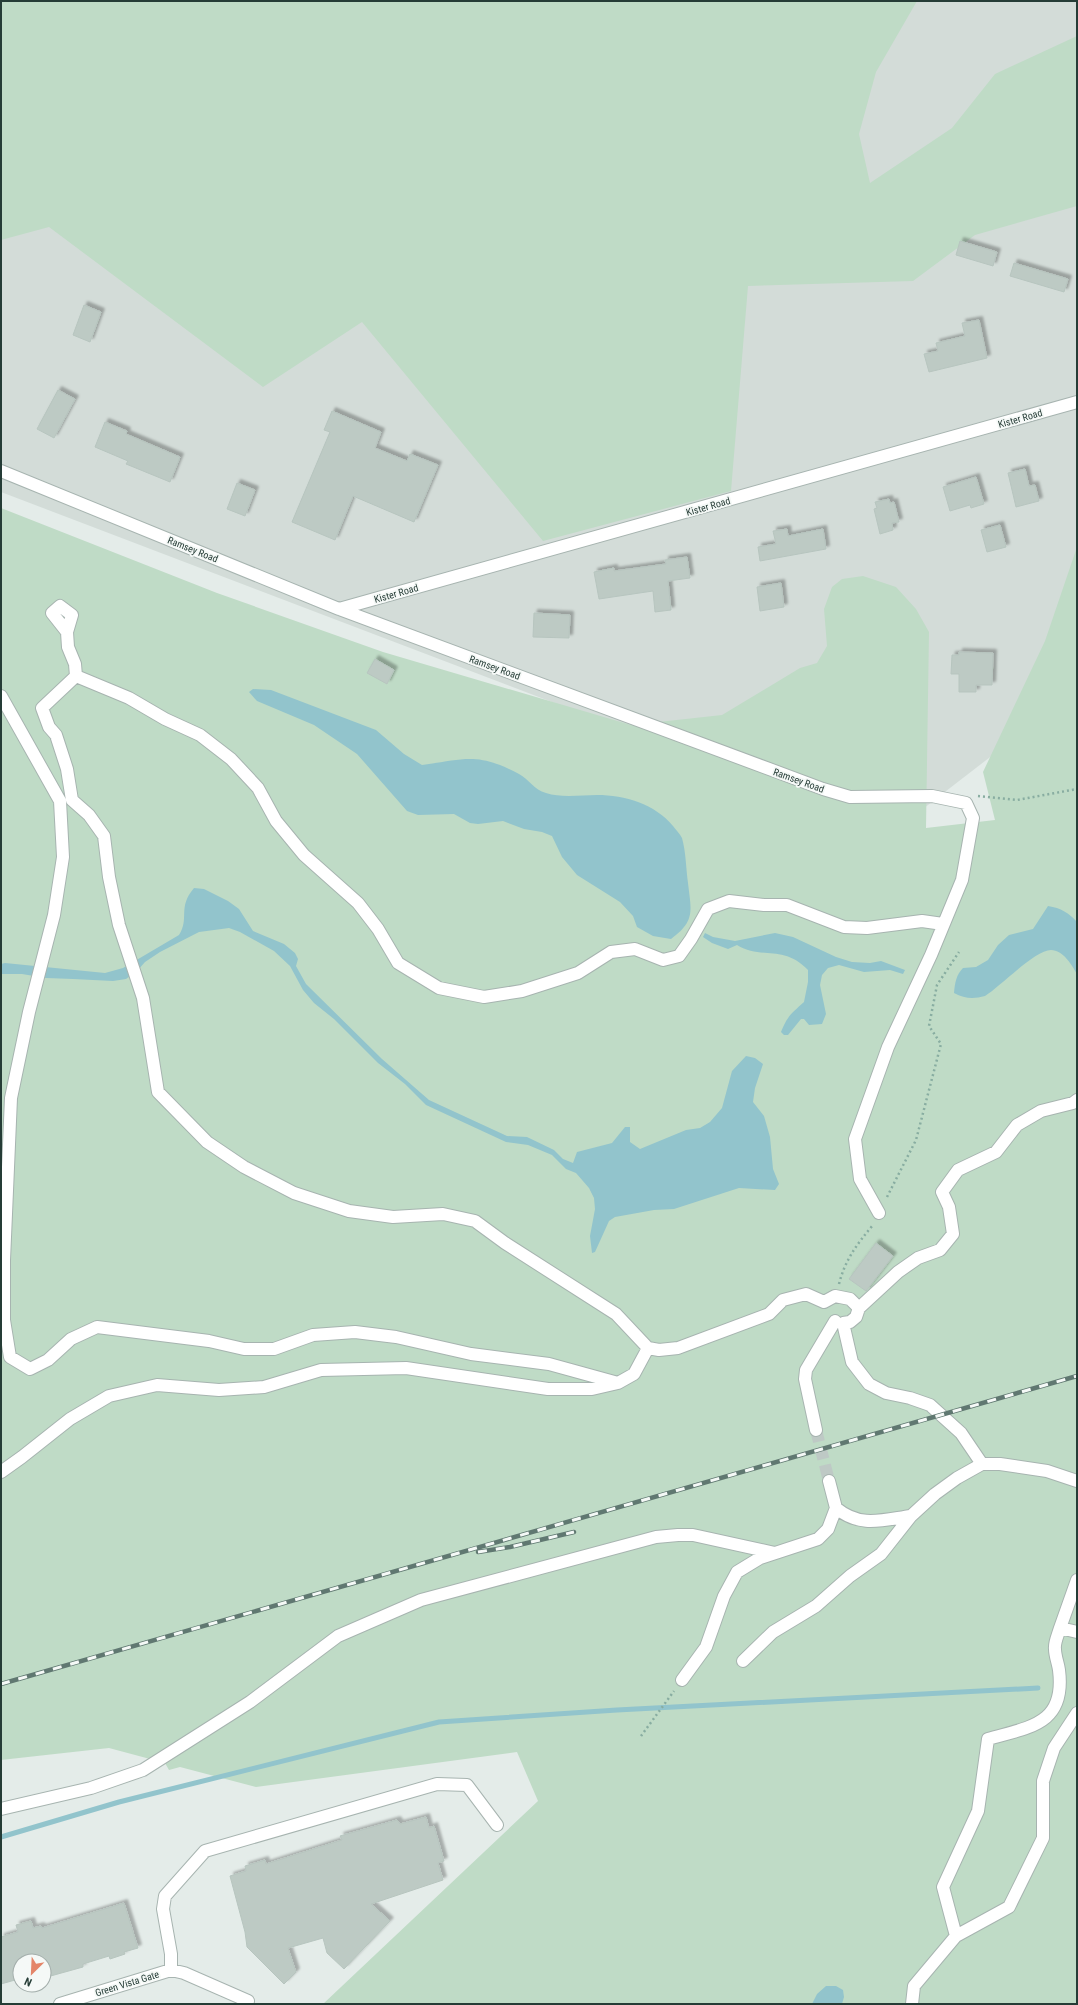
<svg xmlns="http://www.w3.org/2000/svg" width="1078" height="2005" font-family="'Roboto Condensed',sans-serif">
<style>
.built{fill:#d3dcd8}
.green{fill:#bfdbc6}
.water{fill:#92c4cc}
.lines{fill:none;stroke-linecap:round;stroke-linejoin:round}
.stream{stroke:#92c4cc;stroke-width:5}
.building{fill:#bdcac4;stroke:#b7c5bf;filter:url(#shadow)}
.minor-tunnel{stroke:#bec9c5;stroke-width:12;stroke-dasharray:12 6;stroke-linecap:butt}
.minor-casing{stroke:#a7b4b0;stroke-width:14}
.path{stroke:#88ada1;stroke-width:2.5;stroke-dasharray:2 3;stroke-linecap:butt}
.minor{stroke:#fff;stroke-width:12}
.rail-casing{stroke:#607871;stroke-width:4.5}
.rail{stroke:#f5f9f7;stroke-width:3;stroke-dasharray:9;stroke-linecap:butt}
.labels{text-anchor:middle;stroke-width:3.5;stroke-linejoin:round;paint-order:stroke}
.street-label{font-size:10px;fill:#253c36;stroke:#f5f9f7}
</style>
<defs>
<filter id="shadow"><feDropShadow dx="3.5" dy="-3.5" stdDeviation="1" flood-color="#0004"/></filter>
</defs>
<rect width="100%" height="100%" fill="#e4ece9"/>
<path class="built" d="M 1,1 L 1077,1 L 1077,643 L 1042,717 L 893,832 L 1,492 Z"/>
<path class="green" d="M 1,1 L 917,1 L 876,72 L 859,134 L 870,183 L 952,128 L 995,74 L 1077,36 L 1077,206 L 975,235 L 913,281 L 748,286 L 731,491 L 543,541 L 362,322 L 263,387 L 49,227 L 1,240 Z
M 1,508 L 217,593 L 383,652 L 631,725 L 722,715 L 800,668 L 817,663 L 827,646 L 824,609 L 832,587 L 842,579 L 863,576 L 896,587 L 916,609 L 929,632 L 926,828 L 995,820 L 983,772 L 1045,641 L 1077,547 L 1077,2004 L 323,2004 L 538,1801 L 517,1752 L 256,1787 L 180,1767 L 169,1770 L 165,1763 L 109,1748 L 1,1760 Z"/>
<path class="water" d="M 253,689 L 271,690 L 376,730 L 404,754 L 422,765 C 465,759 478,752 519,774 C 529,779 534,790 546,793 C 561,798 581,795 597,795 C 625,795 655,804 673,826 C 676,830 680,834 682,838 C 686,852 686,869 688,883 C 691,910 696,921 671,939 L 653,936 L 637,927 L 633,916 L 620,902 L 577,875 L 562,857 L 552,836 L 542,832 L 524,829 L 503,821 L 478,824 L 470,823 L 454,814 L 418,815 L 407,811 L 357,754 L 314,725 L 257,701 L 249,692 Z
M 194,888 L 204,889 L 228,901 L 239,909 L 253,931 L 284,944 L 295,953 L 298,959 L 296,966 L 306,984 L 382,1059 L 429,1100 L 507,1136 L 527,1137 L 554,1150 L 563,1159 L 573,1163 L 577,1152 L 612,1143 L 625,1127 L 630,1127 L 630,1142 L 640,1149 L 686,1130 L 700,1128 L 710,1122 L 722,1108 L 732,1071 L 746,1056 L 755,1058 L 763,1064 L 755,1088 L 753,1102 L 764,1116 L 770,1137 L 773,1169 L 779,1184 L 775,1190 L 739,1188 L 674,1209 L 654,1210 L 615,1217 L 609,1221 L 595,1252 L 592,1253 L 590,1236 L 595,1209 L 594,1198 L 589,1188 L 576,1173 L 566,1169 L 552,1155 L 528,1145 L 506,1142 L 426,1105 L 405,1084 L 378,1063 L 334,1019 L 314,1003 L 303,990 L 290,966 L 274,951 L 240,932 L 229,928 L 199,932 L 160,952 L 145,962 L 137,971 L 126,979 L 113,981 L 73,979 L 46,978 L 22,974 L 1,974 L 1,964 L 5,963 L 105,973 L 123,968 L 179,935 C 190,918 177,908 194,888 Z
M 1048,906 C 1061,908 1069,913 1077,922 L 1077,974 C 1072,965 1063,950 1051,950 C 1035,950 1001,986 985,996 C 974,999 965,999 954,993 C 955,983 956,975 963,968 L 976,967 L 988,960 L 998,945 L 1009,935 L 1033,929 Z
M 705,933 L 713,937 L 735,941 L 775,933 L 793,937 L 836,957 L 852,962 L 870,963 L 881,961 L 905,970 L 903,974 L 890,970 L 864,972 L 839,965 L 828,968 L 822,975 L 820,985 L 826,1014 L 822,1024 L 809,1025 L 804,1019 L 801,1019 L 788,1035 L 784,1035 L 781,1032 C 788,1015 791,1014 804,1002 L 808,982 L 808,970 C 783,944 761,960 737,945 L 728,949 L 712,943 L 703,937 Z
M 826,1986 L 836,1986 L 843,1990 L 844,1997 L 842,2004 L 812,2004 L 817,1994 Z"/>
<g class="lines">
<path class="stream" d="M 1,1837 L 119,1802 L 439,1722 L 617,1710 L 1038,1688"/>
</g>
<path class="building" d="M 960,241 L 997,252 L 993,266 L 956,255 Z
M 1014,263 L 1068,279 L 1064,292 L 1010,276 Z
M 84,305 L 101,312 L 90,342 L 73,335 Z
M 979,320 L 987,358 L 929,372 L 924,354 L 938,351 L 936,343 L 965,336 L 962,323 Z
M 58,390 L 75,399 L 54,438 L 37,429 Z
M 332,411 L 381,432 L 375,448 L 407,461 L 410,454 L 438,465 L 414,522 L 353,496 L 335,540 L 292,522 L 330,432 L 324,430 Z
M 105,422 L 127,431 L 126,434 L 180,457 L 170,482 L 126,464 L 128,461 L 95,447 Z
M 1025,469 L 1029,486 L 1035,485 L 1039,501 L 1016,507 L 1008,473 Z
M 976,477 L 984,504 L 971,508 L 970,505 L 950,511 L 943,487 Z
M 237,483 L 255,490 L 245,516 L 227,509 Z
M 889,499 L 890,503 L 894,502 L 899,522 L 892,523 L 893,530 L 880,534 L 874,509 L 877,508 L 875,502 Z
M 1000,525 L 1006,547 L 987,552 L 981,530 Z
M 787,529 L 788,536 L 823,529 L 826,549 L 760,561 L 758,547 L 776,544 L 773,531 Z
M 687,557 L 690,578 L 668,581 L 671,610 L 655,612 L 653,591 L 599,599 L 594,572 L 614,568 L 614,571 L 666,564 L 665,560 Z
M 781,583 L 784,607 L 760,611 L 757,587 Z
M 534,613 L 570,615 L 569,638 L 533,637 Z
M 959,652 L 993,653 L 992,685 L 976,685 L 976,692 L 959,692 L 959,674 L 951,674 L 952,655 L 959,655 Z
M 375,659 L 394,670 L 387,684 L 367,673 Z
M 876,1243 L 893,1256 L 866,1291 L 849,1279 Z
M 426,1817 L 429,1828 L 434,1826 L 444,1861 L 438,1863 L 443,1880 L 371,1904 L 390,1921 L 344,1969 L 327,1953 L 323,1938 L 288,1948 L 296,1972 L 284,1984 L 247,1947 L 245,1932 L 230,1876 L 246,1871 L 245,1866 L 265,1860 L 266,1864 L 342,1840 L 340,1836 L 397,1820 L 400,1824 Z
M 124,1903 L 138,1948 L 124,1952 L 125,1954 L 110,1959 L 109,1956 L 83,1964 L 83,1967 L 47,1977 L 47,1975 L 44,1976 L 44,1961 L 20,1961 L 20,1981 L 16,1982 L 15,1980 L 1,1984 L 1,1937 L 18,1932 L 16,1925 L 31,1921 L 33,1928 L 41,1926 L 42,1928 Z"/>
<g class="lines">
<path class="minor-tunnel" d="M 816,1430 L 829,1481"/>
<g class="minor-casing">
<path id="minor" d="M 1,471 L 339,609 L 823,789 L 850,797 L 932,796 L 966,803 L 973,818 L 962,880 L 931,955 L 888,1047 L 855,1139 L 860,1179 L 879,1213
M 339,609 L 1077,402
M 67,632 L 72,615 L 60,606 L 52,613 L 67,632 L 68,647 L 75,664 L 76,676 L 42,708 L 49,727 L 56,735 L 67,769 L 72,800 L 89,815 L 104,836 L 109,877 L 119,925 L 143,998 L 158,1092 L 207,1142 L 244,1167 L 294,1193 L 349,1211 L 393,1217 L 443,1214 L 475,1221 L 505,1243 L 616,1314 L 648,1348
M 76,676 L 129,698 L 165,719 L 200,735 L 231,759 L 258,788 L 276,821 L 304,855 L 358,903 L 378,929 L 398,963 L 439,988 L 484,997 L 522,991 L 578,973 L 611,952 L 635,949 L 663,960 L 679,956 L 691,939 L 708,909 L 729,901 L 764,905 L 787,905 L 844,927 L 867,928 L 922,921 L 943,924
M 1,696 L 60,801 L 63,857 L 54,915 L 29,1012 L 11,1098 L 4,1260 L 4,1320 L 10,1357 L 30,1369 L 48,1360 L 71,1339 L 97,1327 L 209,1341 L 244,1349 L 274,1349 L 313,1335 L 355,1332 L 396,1337 L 471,1354 L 549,1364 L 618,1383
M 816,1430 L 805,1379 L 806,1370 L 835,1321
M 982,1464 L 961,1433 L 930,1405 L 910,1398 L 886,1393 L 869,1384 L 852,1362 L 843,1323 L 850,1322 L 856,1317 L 859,1308 L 898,1272 L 918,1258 L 940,1250 L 953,1234 L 949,1207 L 942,1192 L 958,1170 L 996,1152 L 1017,1125 L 1041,1111 L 1073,1103 L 1077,1100
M 1,1472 L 22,1457 L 70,1419 L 109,1396 L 157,1385 L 219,1390 L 264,1387 L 321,1370 L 406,1368 L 548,1389 L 592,1389 L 618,1383 L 634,1374 L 648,1348 L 659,1350 L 678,1348 L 769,1314 L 783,1300 L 806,1294 L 824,1302 L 835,1296 L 850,1299 L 859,1308
M 836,1508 C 860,1528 882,1520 911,1516
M 1060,1628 L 1077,1580
M 743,1661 L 773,1632 L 816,1606 L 850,1576 L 881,1554 L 911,1516 L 935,1494 L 957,1478 L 982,1464 L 1000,1464 L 1047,1471 L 1077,1481
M 682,1680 L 706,1647 L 724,1596 L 737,1572 L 760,1558 L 818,1539 L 828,1529 L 836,1508 L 829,1481
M 1,1809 L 91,1788 L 143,1770 L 250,1702 L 338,1636 L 421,1600 L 656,1537 L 678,1535 L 693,1535 L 775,1553
M 956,1936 L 943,1887 L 978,1811 L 988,1739 C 1029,1727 1066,1725 1059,1670 C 1058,1663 1055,1656 1055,1649 C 1054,1643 1058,1635 1060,1628 L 1077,1632
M 248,2001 L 184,1973 L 171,1970 L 171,1954 L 163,1909 L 165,1896 L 205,1851 L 437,1784 L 467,1785 L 497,1825
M 60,2004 L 171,1970
M 912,2004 L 914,1986 L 956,1936 L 1009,1907 L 1043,1838 L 1043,1781 L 1054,1748 L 1077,1713"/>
</g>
<path class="path" d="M 978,796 L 1017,800 L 1077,789
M 887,1197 L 916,1140 L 941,1044 L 929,1026 L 937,985 L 959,952
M 839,1284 C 845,1260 857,1244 873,1225
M 641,1736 L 674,1691"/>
<use href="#minor" class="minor"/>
<g class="rail-casing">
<path id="rail" d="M 478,1552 L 510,1547 L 574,1532
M 1,1684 L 1077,1376"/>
</g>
<use href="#rail" class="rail"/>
</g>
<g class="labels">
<g class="street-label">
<text transform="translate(1020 418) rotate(-16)" y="4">Kister Road</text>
<text transform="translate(708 506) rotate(-16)" y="4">Kister Road</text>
<text transform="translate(193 549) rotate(22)" y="4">Ramsey Road</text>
<text transform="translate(396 593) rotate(-16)" y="4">Kister Road</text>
<text transform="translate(495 667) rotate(20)" y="4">Ramsey Road</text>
<text transform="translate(799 780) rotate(20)" y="4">Ramsey Road</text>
<text transform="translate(127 1983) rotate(-17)" y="4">Green Vista Gate</text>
</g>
</g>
<rect width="1078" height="2005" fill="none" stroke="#253c36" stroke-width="4"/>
<g transform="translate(32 1973) rotate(204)"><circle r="19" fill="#f5f9f7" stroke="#a2adaa"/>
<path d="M0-3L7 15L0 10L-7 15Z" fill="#e4866a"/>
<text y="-6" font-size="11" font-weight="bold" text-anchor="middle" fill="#253c36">N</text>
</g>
</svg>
